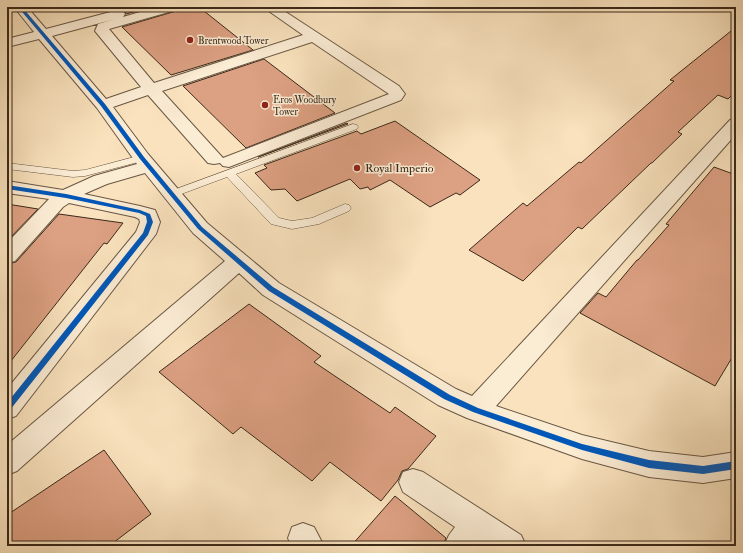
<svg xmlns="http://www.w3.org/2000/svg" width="743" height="553" font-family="'IM FELL Double Pica',serif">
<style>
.building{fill:#dca082;stroke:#3b291a}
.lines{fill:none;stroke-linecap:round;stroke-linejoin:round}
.lane-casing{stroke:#6a5743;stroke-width:1}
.street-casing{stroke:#6a5743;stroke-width:2}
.lane{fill:#fbecd4;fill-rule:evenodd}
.street{fill:#fbecd4;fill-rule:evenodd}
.cycleway-casing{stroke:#fbecd4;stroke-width:2}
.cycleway{fill:#0057b8;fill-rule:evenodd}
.poi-dot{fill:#8f2418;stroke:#fbecd4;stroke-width:1.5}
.labels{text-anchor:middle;stroke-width:3;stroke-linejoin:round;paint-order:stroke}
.far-poi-label{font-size:10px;fill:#3b291a;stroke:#fbecd4;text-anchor:start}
.poi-label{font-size:12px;fill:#3b291a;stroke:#fbecd4;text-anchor:start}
</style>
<rect width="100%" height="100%" fill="#f9e2bd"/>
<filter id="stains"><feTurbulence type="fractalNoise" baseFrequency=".005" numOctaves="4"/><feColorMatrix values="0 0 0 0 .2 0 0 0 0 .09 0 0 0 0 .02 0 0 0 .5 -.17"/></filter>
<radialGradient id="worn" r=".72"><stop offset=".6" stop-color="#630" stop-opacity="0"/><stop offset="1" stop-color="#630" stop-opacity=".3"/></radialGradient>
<path class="building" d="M 102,7 L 152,7 L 126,14 L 123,10 L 118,9 L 106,11 Z
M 178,7 L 199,7 L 253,50 L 171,75 L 122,27 L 176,11 Z
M 736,27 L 736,91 L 728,99 L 718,95 L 678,132 L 682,134 L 652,163 L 651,163 L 582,229 L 578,227 L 523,281 L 469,250 L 523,203 L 527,206 L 579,162 L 581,163 L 674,81 L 670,80 Z
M 264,59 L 335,113 L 246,148 L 183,86 Z
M 395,121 L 480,180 L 460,195 L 456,193 L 430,207 L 390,180 L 370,190 L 368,187 L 360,189 L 350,179 L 297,201 L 285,189 L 271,190 L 255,173 L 267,168 L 264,165 L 357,131 L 361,134 Z
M 347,123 L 348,124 L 258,157 Z
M 714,167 L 736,175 L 736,351 L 715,386 L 580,313 L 598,293 L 606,297 L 637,260 L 638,260 L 669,225 L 666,224 Z
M 7,204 L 38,209 L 7,241 Z
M 59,214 L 123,223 L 107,244 L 104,243 L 7,366 L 7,264 L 16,262 Z
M 249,304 L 321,356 L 314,362 L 390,413 L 395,407 L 436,436 L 408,469 L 402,471 L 398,480 L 381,501 L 330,462 L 312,481 L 241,427 L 233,434 L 159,372 Z
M 104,450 L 151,514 L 109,546 L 7,546 L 7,515 Z
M 395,496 L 446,538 L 443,546 L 351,546 Z"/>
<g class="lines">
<g class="lane-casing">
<path id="lane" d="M 353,124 L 357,125 L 358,127 L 357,129 L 236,174 L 279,218 L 292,221 L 312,218 L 345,204 L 349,205 L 351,208 L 349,211 L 319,224 L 292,229 L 271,224 L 227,177 L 176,196 L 168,196 L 166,194 L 168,192 Z
M 142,155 L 146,156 L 147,158 L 146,160 L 85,176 L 73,177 L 7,169 L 7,163 L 73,171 L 85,170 Z"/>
</g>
<g class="street-casing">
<path id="street" d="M 14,7 L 27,7 L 46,29 L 118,10 L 123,11 L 125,14 L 123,17 L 157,7 L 177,7 L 176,10 L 109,29 L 154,83 L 303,35 L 263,7 L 278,7 L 399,86 L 405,94 L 401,100 L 229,167 L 223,166 L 220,163 L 214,164 L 208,163 L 148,95 L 113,107 L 148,154 L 207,223 L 279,283 L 456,389 L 472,396 L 730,120 L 736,119 L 736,134 L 496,406 L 582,435 L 649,451 L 703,457 L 736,452 L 736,478 L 703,483 L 649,477 L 582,459 L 467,418 L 438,405 L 263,295 L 239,273 L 17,471 L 7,475 L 7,445 L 225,261 L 193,233 L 145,173 L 107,184 L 84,194 L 140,206 L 155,210 L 160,222 L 156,234 L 16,416 L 7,419 L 7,389 L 136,232 L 140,222 L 139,219 L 135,217 L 69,203 L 63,207 L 15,261 L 7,263 L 7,243 L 49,199 L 7,193 L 7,181 L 63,190 L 94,176 L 137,164 L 97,108 L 39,39 L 7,47 L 7,39 L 34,32 ZM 115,19 L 98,24 L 95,31 L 141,87 L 106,99 L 52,36 ZM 312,42 L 389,94 L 223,158 L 162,91 Z
M 413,469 L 423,472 L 521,535 L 526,546 L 483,546 L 480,544 L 479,546 L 444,546 L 449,535 L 455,527 L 403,492 L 399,482 L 403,472 Z
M 303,523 L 314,527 L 324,546 L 291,546 L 288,538 L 292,527 Z"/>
</g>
<use href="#lane" class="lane"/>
<use href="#street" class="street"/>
<g class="cycleway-casing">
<path id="cycleway" d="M 18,7 L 22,7 L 105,104 L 144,157 L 202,227 L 273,287 L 450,395 L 478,408 L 582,444 L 649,460 L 703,466 L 736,461 L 736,469 L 703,474 L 649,468 L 582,450 L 473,412 L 444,399 L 269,291 L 198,229 L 140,159 L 101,106 Z
M 7,185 L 66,194 L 140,210 L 150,214 L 153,222 L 148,235 L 10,410 L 7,411 L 7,403 L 143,233 L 147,222 L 146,216 L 139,213 L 66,198 L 7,189 Z"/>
</g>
<use href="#cycleway" class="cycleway"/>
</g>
<g class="poi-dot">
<circle cx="190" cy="40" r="4"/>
<circle cx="265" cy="105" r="4"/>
<circle cx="357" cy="168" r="4"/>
</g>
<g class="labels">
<g class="far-poi-label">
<text x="198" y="44">Brentwood Tower</text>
<text x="273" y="103">Eros Woodbury<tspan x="273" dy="12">Tower</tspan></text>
</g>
<g class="poi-label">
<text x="365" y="172">Royal Imperio</text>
</g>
</g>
<rect width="743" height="553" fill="none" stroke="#f9e2bd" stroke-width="24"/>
<rect x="8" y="8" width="727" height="537" fill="none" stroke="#3b291a" stroke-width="2"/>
<rect x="12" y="12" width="719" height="529" fill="none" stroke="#3b291a"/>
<rect width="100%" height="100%" filter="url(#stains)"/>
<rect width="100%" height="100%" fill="url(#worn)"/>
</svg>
